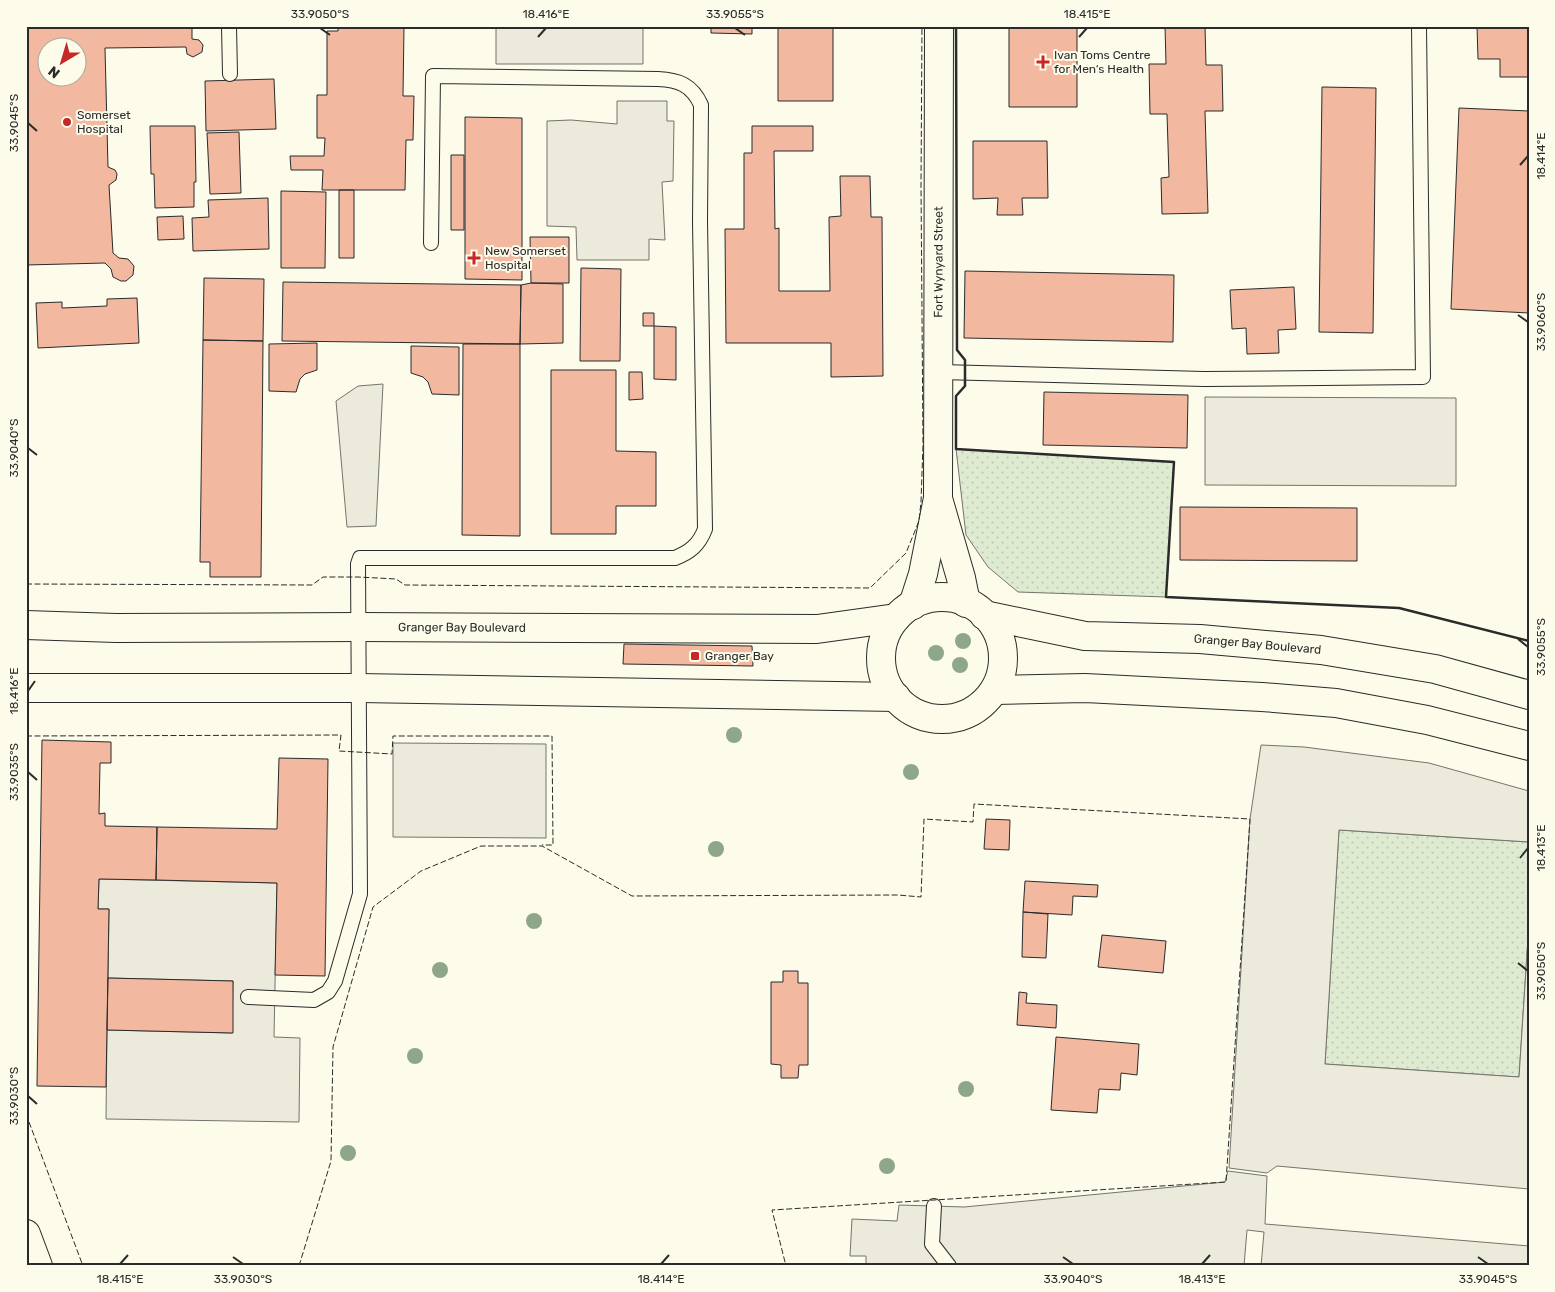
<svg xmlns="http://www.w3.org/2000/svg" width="1555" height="1292" font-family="Rubik,sans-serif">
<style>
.grass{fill:url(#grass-dots);stroke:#74746e}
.parking{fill:#eceadb;stroke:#74746e}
.building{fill:#f2b8a0;stroke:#2b2b2b;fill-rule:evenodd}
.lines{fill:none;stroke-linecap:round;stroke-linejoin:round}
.lane-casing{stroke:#2b2b2b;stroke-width:16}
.street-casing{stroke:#2b2b2b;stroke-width:30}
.secondary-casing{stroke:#2b2b2b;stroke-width:30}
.lane{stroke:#fdfbea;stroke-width:14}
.street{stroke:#fdfbea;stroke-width:28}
.secondary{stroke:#fdfbea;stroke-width:28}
.fence{stroke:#2b2b2b;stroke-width:1;stroke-dasharray:6 2.5;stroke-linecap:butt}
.wall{stroke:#2b2b2b;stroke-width:2.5}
.tree{fill:#8ea78a}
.ticks{fill:none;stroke:#2b2b2b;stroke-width:2}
.poi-dot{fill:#c62828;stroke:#fdfbea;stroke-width:2}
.labels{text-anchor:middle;stroke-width:4;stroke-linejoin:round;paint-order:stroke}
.poi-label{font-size:12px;fill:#2b2b2b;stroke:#fdfbea;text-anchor:start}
.street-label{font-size:12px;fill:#2b2b2b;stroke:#fdfbea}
.neatline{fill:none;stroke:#2b2b2b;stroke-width:2}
.ticks-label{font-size:12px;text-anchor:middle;fill:#2b2b2b}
</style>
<defs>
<pattern id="grass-dots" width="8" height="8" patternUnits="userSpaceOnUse" patternTransform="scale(1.25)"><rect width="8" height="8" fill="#deebd1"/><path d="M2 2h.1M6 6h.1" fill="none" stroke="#bfcab4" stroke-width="1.8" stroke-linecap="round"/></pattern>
</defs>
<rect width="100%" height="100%" fill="#fdfbea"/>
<path class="grass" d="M 956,449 L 1174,462 L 1166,597 L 1018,592 L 988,567 L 966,535 Z
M 1339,830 L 1529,842 L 1529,923 L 1519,1077 L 1325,1064 Z"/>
<path class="parking" d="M 496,26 L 643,26 L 643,64 L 496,64 Z
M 617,101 L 667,101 L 667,121 L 674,121 L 673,181 L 662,182 L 665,240 L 649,239 L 649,260 L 577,260 L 576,227 L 547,226 L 547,121 L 571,120 L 617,124 Z
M 383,384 L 376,526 L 347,527 L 336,401 L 358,386 Z
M 1205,397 L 1456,398 L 1456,486 L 1205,485 Z
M 393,743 L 546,744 L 546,838 L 393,837 Z
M 1261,745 L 1304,747 L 1429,763 L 1529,791 L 1529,842 L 1339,830 L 1325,1064 L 1519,1077 L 1529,923 L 1529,1189 L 1277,1166 L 1267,1173 L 1229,1168 L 1250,819 Z
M 99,879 L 277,883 L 274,1037 L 300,1038 L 299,1122 L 106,1119 L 107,1030 L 232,1033 L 233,981 L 108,978 L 109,909 L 98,909 Z
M 1228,1171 L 1267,1176 L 1265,1224 L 1529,1246 L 1529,1266 L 1261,1266 L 1264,1232 L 1247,1230 L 1244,1266 L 866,1266 L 866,1256 L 850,1256 L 852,1219 L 897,1221 L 899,1205 L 964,1207 L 1225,1182 Z"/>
<path class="building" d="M 26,26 L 192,26 L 192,39 L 199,40 L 203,45 L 202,52 L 193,57 L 187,54 L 186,47 L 105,48 L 108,167 L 115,170 L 117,174 L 116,180 L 109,185 L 113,253 L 119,258 L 128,259 L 134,266 L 133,275 L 126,281 L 121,281 L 113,277 L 111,269 L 105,263 L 26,265 ZM 48,48 L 78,48 L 78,78 L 48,78 Z
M 338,26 L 404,26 L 403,96 L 414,96 L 413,140 L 406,140 L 405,190 L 322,190 L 323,170 L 291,170 L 290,156 L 324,156 L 325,138 L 317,138 L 317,95 L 327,95 L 327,31 L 338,31 Z
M 711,26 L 752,26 L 752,34 L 711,33 Z
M 778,26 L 833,26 L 833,101 L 778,101 Z
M 1009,26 L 1077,26 L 1077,107 L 1009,107 Z
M 1165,26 L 1205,26 L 1206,65 L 1222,65 L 1223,111 L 1205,111 L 1208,213 L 1162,214 L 1161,178 L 1169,177 L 1167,114 L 1150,114 L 1149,64 L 1166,64 Z
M 1477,26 L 1529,26 L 1529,77 L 1500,77 L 1500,59 L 1478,59 Z
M 274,79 L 276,129 L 206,131 L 205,81 Z
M 1322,87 L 1376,88 L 1373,333 L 1319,332 Z
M 1459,108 L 1529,111 L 1529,313 L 1451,309 Z
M 465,117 L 522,118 L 522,280 L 465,279 Z
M 150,126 L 195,126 L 196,182 L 194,182 L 194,207 L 155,208 L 154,174 L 151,174 Z
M 752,126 L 813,126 L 813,151 L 774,151 L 775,229 L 779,228 L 779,291 L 830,291 L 829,217 L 841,216 L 840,176 L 870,176 L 871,217 L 882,217 L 883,376 L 831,377 L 831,343 L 726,343 L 725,229 L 744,229 L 744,153 L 752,153 Z
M 239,132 L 241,193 L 210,194 L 207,133 Z
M 973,141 L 1047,141 L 1048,198 L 1022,198 L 1023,215 L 997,215 L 998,198 L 973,199 Z
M 451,155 L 464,155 L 464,230 L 451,230 Z
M 339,190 L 354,190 L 354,258 L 339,258 Z
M 281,191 L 326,192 L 325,268 L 281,268 Z
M 268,198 L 269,249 L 193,251 L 192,218 L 209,217 L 208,200 Z
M 183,216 L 184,239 L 158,240 L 157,217 Z
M 530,237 L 569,237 L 569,283 L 531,283 Z
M 581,268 L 621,269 L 620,361 L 580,361 Z
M 965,271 L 1174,275 L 1173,342 L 964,338 Z
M 204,278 L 264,279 L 263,341 L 203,340 Z
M 283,282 L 521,285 L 520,344 L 282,341 Z
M 531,283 L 563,284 L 563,343 L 520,344 L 521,285 Z
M 1294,287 L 1296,329 L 1278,330 L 1279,353 L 1247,354 L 1246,328 L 1232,329 L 1230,290 Z
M 137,298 L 139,343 L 38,348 L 36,303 L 62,302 L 62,308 L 107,306 L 107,299 Z
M 643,313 L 654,313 L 654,326 L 643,326 Z
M 654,326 L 676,327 L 676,380 L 654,379 Z
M 203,340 L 263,341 L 261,577 L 210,577 L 210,562 L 200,562 Z
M 317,343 L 317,370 L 305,374 L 300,379 L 296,392 L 269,391 L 269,344 Z
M 463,344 L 520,344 L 520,536 L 462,535 Z
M 411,346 L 459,347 L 459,395 L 432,394 L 428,382 L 423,377 L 411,373 Z
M 551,370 L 616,370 L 616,451 L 656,452 L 656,506 L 616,506 L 616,534 L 551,534 Z
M 629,372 L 642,372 L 643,399 L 629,400 Z
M 1044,392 L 1188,395 L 1187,448 L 1043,445 Z
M 1180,507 L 1357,508 L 1357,561 L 1180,560 Z
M 624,644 L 752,646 L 753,666 L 623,664 Z
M 42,740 L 111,742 L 111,763 L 100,763 L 99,814 L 105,813 L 105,826 L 157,827 L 156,880 L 99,879 L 98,909 L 109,909 L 106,1087 L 37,1086 Z
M 279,758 L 328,759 L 325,976 L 275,975 L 277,883 L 156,880 L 157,827 L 277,829 Z
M 986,819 L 1010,820 L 1009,850 L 984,849 Z
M 1025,881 L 1098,885 L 1097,897 L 1073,896 L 1072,915 L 1023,912 Z
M 1023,912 L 1048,914 L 1046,958 L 1022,957 Z
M 1102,935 L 1166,941 L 1163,973 L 1098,967 Z
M 783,971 L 798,971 L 798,983 L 808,983 L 808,1065 L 799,1065 L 798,1078 L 781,1078 L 781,1065 L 771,1064 L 771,982 L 783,982 Z
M 108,978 L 233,981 L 233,1033 L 107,1030 Z
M 1019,992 L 1027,993 L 1026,1003 L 1057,1005 L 1056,1028 L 1017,1025 Z
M 1056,1037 L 1139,1044 L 1137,1075 L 1121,1073 L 1120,1090 L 1099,1089 L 1097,1113 L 1051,1110 Z"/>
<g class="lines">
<g class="lane-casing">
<path id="lane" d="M 229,26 L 230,74
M 940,372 L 1204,379 L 1423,377 L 1419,26
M 248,997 L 314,1000 L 328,992 L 335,981 L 360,894 L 358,564 L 360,558 L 675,558 C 690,552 699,545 705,529 L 700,221 L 701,105 C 692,85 679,80 658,79 L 433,76 L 431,243
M 934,1206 L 932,1244 L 949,1266"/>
</g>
<g class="street-casing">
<g id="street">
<path d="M 939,502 L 961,578 L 966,603"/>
<path id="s1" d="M 913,605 L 923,574 L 938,498 L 939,26"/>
</g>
</g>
<g class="secondary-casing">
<g id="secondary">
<circle cx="942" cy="658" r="61"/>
<path id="s2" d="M 984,615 L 1085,636 L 1200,639 L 1321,650 L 1435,669 L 1529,695"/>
<path id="s3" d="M 26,625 L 116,628 L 358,627 L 817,629 L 896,618"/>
<path d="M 26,688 L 359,688 L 896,697"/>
<path d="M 995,690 L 1085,688 L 1262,697 L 1336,703 L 1427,720 L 1529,746"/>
<path d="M 26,1234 L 38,1266"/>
</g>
</g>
<use href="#lane" class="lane"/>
<use href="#street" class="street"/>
<use href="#secondary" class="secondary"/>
<path class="fence" d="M 26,584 L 312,585 L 323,577 L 358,577 L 396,579 L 405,585 L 870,588 L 906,553 L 919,521 L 921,502 L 923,445 L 921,185 L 922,26
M 26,736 L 341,735 L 339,751 L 392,754 L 393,736 L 552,736 L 553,845 L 542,845
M 26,1114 L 83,1266
M 299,1266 L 331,1161 L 333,1047 L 373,907 L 421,871 L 481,846 L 542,846 L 632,896 L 898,895 L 921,897 L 924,819 L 973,822 L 974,804 L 1250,819 L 1226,1182 L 772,1210 L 786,1266"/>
<path class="wall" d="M 956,26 L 957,350 L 965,360 L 965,386 L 956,396 L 956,449 L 1174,462 L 1166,597 L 1399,608 L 1529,641"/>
</g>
<g class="tree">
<circle cx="963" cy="641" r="8"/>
<circle cx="936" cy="653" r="8"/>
<circle cx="960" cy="665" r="8"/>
<circle cx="734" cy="735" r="8"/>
<circle cx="911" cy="772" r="8"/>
<circle cx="716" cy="849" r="8"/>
<circle cx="534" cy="921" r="8"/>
<circle cx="440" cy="970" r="8"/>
<circle cx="415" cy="1056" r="8"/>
<circle cx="966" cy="1089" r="8"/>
<circle cx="348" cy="1153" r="8"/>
<circle cx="887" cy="1166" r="8"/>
</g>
<path class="ticks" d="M 320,28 L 330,35M 735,28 L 745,35M 538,37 L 546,28M 1079,37 L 1087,28M 28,123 L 37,131M 1520,165 L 1528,156M 1518,315 L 1528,322M 28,448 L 37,455M 1518,639 L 1528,647M 28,691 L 35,681M 28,772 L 37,780M 1520,858 L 1528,848M 1518,963 L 1528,971M 28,1096 L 37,1104M 233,1257 L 243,1264M 1063,1257 L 1073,1264M 1478,1257 L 1488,1264M 120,1264 L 128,1255M 661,1264 L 669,1255M 1202,1264 L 1210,1255"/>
<g class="poi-dot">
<path d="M1040.5 54.5h5v5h5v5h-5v5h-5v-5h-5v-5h5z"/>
<circle cx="67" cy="122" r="5"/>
<path d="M471.5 250.5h5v5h5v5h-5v5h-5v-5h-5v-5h5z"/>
<rect x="690" y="651" width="10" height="10" rx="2.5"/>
</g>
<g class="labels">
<g class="poi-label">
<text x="1054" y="59">Ivan Toms Centre<tspan x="1054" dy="14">for Men‘s Health</tspan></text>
<text x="77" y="119">Somerset<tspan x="77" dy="14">Hospital</tspan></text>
<text x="485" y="255">New Somerset<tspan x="485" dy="14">Hospital</tspan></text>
<text x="705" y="660">Granger Bay</text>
</g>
<g class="street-label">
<text dy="4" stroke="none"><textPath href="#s1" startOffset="346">Fort Wynyard Street</textPath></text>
<text dy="4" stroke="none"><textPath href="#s3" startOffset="436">Granger Bay Boulevard</textPath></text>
<text dy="4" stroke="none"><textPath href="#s2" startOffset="276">Granger Bay Boulevard</textPath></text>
</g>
</g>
<rect width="1555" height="1292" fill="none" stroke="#fdfbea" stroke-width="55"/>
<g transform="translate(62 62) rotate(218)"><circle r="24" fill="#fdfbea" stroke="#a9a89e"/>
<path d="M0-4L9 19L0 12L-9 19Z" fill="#c62828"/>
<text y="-8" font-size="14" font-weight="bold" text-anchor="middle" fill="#2b2b2b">N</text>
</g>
<rect x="28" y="28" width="1500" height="1236" class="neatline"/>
<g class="ticks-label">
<text x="320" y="18">33.9050°S</text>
<text x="546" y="18">18.416°E</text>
<text x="735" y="18">33.9055°S</text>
<text x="1087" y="18">18.415°E</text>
<text transform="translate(14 123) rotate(-90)" y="4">33.9045°S</text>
<text transform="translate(1541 156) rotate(-90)" y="4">18.414°E</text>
<text transform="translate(1541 322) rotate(-90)" y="4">33.9060°S</text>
<text transform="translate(14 448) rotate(-90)" y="4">33.9040°S</text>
<text transform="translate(1541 647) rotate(-90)" y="4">33.9055°S</text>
<text transform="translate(14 691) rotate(-90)" y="4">18.416°E</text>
<text transform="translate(14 772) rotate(-90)" y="4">33.9035°S</text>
<text transform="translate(1541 848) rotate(-90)" y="4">18.413°E</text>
<text transform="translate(1541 971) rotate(-90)" y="4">33.9050°S</text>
<text transform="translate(14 1096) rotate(-90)" y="4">33.9030°S</text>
<text x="120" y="1283">18.415°E</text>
<text x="243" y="1283">33.9030°S</text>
<text x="661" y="1283">18.414°E</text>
<text x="1073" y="1283">33.9040°S</text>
<text x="1202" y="1283">18.413°E</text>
<text x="1488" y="1283">33.9045°S</text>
</g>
</svg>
